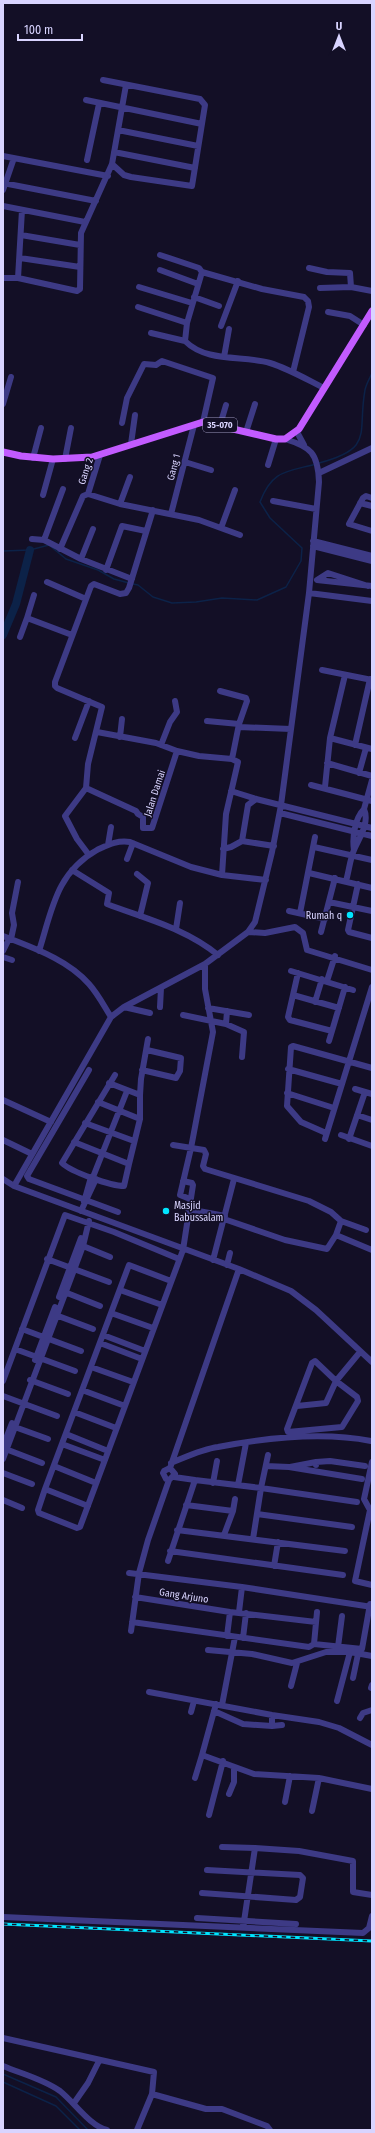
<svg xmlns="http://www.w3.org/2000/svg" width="375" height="2133" font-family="'Fira Sans Condensed',sans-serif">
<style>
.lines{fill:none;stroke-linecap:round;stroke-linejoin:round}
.stream{stroke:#0c2248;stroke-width:1.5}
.river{stroke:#0c2248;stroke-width:8}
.minor{stroke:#3d3a85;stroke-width:6}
.major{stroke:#c25bff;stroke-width:7}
.rail-casing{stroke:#00e5ff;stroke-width:3}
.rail{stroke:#130f26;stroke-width:1.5;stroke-dasharray:4.5;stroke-linecap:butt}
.poi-dot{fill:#00e5ff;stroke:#130f26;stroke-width:1.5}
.labels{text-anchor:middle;stroke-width:3;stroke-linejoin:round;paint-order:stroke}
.shield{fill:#130f26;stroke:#9e99be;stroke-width:1}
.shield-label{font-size:9px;font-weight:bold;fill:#d9d4ff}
.street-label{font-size:10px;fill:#d9d4ff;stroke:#130f26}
.poi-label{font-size:10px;fill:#d9d4ff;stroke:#130f26;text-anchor:end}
</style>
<rect width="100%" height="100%" fill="#130f26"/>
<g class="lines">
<path class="stream" d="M 319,463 C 375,448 357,434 365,390 C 366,384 370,378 372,373
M 3,551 L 30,550 L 49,545 L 66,559 L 98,570 L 114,579 L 129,583
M 133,584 L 138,585 L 153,597 L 172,603 L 196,602 L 222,598 L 257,600 L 286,587 L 301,561 L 302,548 L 270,518 L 260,502 C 272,470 286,472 316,464
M 3,2074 L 56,2097 L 88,2130
M 3,2082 L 56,2106 L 80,2130"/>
<path class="river" d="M 3,635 L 16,604 L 30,550"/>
<path class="minor" d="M 103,80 L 200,99 L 205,105 L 192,186 L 131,177 L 124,175 L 112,164
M 86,100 L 202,124
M 118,130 L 198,146
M 114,152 L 195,168
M 3,156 L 108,176
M 87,160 L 99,104
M 3,183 L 96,201
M 3,190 L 14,158
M 3,206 L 85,222
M 21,235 L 80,245
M 160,255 L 199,268 L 202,272 L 262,289 L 304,297 L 308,301 L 309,307 L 293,372
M 20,258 L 80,267
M 309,268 L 327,272 L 350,273 L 351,287
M 160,270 L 198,284
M 3,278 L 18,278 L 77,291 L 80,289 L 81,233 L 112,164 L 126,85
M 18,278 L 22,210
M 139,287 L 192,303
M 320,288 L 351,287 L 372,291
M 194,297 L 219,306
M 138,307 L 187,323
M 328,312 L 350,316 L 364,325
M 221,326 L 238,281
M 151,333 L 185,341
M 185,341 C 207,363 243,355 270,363 C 289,369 306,379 324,388
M 185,341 L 187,323 L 202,272
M 224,357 L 229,329
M 3,404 L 11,377
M 122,423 L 127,398 L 144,364 L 156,365 L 162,361 L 213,378 L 203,422
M 220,425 L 226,405
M 246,432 L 255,404
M 297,432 L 304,445
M 131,444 L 135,415
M 33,458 L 41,428
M 65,459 L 71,428
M 185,462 L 211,470
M 268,465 L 276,439
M 319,473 L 372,448
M 88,494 L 100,455
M 43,495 L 53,459
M 372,498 L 366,496 L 363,498 L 349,524 L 372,531
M 273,501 L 316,509
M 360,503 L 372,506
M 120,504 L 130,477
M 171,514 L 194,425
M 221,528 L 235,490
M 32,539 L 44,540 L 81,559 L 132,579
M 44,540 L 63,489
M 313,541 L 372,556
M 313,546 L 372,561
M 60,549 L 83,496 L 88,494 L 120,504 L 199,520 L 240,535
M 81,559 L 93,529
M 106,570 L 122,526 L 146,531
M 47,582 L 86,599
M 368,586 L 328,573 L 317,580 L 372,586
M 309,593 L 372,601
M 34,595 L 27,618 L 72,635
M 20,637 L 27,618
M 322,670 L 372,680
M 220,691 L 246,698 L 247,701 L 239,724 L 232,759 L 238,762 L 226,814 L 222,875
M 207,721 L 239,724
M 239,727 L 291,729
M 97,732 L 156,743 L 177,751 L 199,756 L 232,759
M 120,737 L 122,719
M 75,738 L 89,701
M 330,738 L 372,749
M 161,745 L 170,722 L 177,712 L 175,701
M 355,745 L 370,679
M 327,763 L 372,776
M 359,773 L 366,748
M 311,785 L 372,801
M 325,787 L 330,738 L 345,675
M 86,788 L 136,811 L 138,814 L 143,817 L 143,828 L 152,828 L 177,751
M 231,791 L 256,799 L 372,828
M 280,813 L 372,836
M 242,841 L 248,805 L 256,799
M 108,845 L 111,827
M 314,847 L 372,860
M 223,849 L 231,847 L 242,841 L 274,846
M 354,850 C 352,837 355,818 364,809 L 372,780
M 89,855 L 77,839 L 65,816 L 86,788 L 88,764 L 102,707 L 57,688 L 55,686 L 55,682 L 91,586 L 94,584 L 120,594 L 126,593 L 129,588 L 153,510
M 127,859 L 133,843
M 72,870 L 109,893 L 107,904 C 146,919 185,928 218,955
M 309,873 L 372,888
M 137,874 L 148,883 L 140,916
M 346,881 C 349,871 350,859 354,850 C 359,838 370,823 364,809
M 358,884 L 348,930 L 349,932 L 372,938
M 329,902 L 372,911
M 289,911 L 325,919
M 300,913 L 315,837
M 176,929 L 180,903
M 248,932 L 265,933 L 295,927 L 303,933 L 307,950 L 372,970
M 321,932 L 335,878
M 3,936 C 33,948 67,959 89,984 C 98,994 104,1006 111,1017
M 11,939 L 14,925 L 12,913 L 18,882
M 3,951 L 9,939
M 39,951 C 52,910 56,873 97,850 C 108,845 117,840 130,842 L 191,867 L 222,875 L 266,880
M 3,957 L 12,960
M 291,971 L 353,990
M 298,973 L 288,1017 L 290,1020 L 332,1031 L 345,987
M 327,981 L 335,956
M 293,995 L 339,1008
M 315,1002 L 322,979
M 124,1007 L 150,1013
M 160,1007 L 161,988
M 208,1008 L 249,1015
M 227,1011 L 226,1024 L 244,1032 L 242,1057
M 183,1015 L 226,1024
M 329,1041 L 332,1031
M 288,1069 L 342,1084
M 89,1070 L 27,1176 L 29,1179 L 118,1212
M 142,1070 L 176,1078 L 180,1071 L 181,1058 L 147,1050
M 109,1083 L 140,1095 L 140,1119 L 129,1164
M 355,1089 L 372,1094
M 287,1093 L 334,1108
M 140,1095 L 141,1079 L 148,1039
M 3,1100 L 51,1122
M 98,1102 L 140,1119
M 357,1115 L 372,1120
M 85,1123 L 134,1141
M 326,1133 L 301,1122 L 287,1106 L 291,1047 L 293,1046 L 372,1068
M 341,1135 L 372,1146
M 325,1139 L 372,987
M 349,1139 L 365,1092
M 3,1140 L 32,1154
M 74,1142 L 129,1164 L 124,1186 C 111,1186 71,1172 62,1163 L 115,1075
M 173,1145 L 204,1150 L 206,1154 L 203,1166 L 205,1169 L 309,1201 L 331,1212 L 341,1221 L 336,1235 L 372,1250
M 93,1177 L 127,1091
M 3,1179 L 14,1186 L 239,1269 L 291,1291 L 316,1310 L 372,1362
M 14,1186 L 111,1017 L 124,1007 L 205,964 L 248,932 L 255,922 L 272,852 L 281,805 L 309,593 L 319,482 C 318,453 311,447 285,439
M 190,1199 L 180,1195 L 191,1148 L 213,1032 L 205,989 L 205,964
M 84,1202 L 91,1177
M 188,1209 L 225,1216
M 81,1211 L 96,1179
M 224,1219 L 285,1240 L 327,1249 L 336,1235
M 341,1221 L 366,1230
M 83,1246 L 110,1257
M 47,1259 L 109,1282
M 213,1260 L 234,1179
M 227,1265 L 230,1253
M 171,1281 L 129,1265 L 45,1489 L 38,1510 L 39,1513 L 77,1528 L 80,1527 L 183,1250 L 193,1185 L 192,1183 L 183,1181
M 120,1290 L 162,1305
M 62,1291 L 100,1306
M 59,1297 L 81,1238
M 111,1313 L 153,1328
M 53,1314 L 93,1329
M 22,1329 L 81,1351
M 103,1335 L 145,1351
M 100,1343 L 142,1359
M 15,1349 L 75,1371
M 35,1360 L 55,1307
M 315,1361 L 336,1381 L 357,1397 L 358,1401 L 342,1427 L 288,1432 L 287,1429 L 312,1363 Z
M 91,1367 L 133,1382
M 30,1380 L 68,1394
M 3,1381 L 65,1215 L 114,1232 L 179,1259
M 82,1390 L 125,1406
M 3,1396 L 57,1416
M 297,1406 L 326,1403 L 336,1381 L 360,1352
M 74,1412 L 116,1428
M 12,1426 L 48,1439
M 66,1434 L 108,1451
M 62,1444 L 105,1460
M 3,1446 L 12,1423
M 3,1448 L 42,1463
M 3,1459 L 83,1246 L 89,1221
M 316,1462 L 330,1461 L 365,1466
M 372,1462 L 364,1499 L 370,1510 L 355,1581 L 372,1585
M 171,1463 C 186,1457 202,1449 218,1447 C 265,1438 324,1432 371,1441
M 54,1466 L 96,1483
M 266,1466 L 289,1467 L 362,1479
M 290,1467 L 316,1462 L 316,1465
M 170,1468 L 175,1474 L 169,1480 L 166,1479 L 163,1473 L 164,1471 L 170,1468 L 239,1269
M 3,1473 L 32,1484
M 174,1477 L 195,1480
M 213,1483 L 217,1461
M 238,1485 L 246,1443
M 45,1489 L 88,1506
M 3,1500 L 22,1508
M 186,1505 L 233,1511
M 257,1514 L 352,1527
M 177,1530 L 345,1551
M 224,1535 L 233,1511 L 235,1499
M 253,1539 L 261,1488 L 357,1502
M 170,1551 L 343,1575
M 168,1561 L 195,1480 L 261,1488 L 268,1455
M 274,1566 L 278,1542
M 129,1573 L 242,1587 L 372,1607
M 135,1597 L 230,1612 L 316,1622
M 239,1612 L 242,1587
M 132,1622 L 309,1647 L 314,1644 L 317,1612
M 131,1631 L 139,1573 L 148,1540 L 169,1480
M 227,1636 L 230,1612
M 243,1638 L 246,1613
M 314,1644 L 362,1649 L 370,1604
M 338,1647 L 342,1616
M 208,1650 L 252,1654 L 292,1663 L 326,1652 L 350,1652 L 372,1656
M 353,1678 L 358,1654
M 291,1686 L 297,1663
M 371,1688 L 372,1685
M 149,1692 L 272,1715 L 319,1722 L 339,1728 L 372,1745
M 337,1701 L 350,1652
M 216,1704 L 202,1755 L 254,1774 L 319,1778 L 372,1789
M 222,1705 L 235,1637
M 214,1711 L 243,1724 L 272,1726
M 191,1712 L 194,1701
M 272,1715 L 272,1726 L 282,1725
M 360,1718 L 363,1713 L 372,1710
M 195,1778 L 202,1755
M 229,1794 L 234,1782 L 234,1767
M 285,1802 L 290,1776
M 312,1811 L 319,1778
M 209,1815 L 223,1761
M 222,1847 L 255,1848 L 243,1928
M 255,1848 L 299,1851 L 353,1861 L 353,1892 L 372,1895
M 202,1893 L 296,1900 L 300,1897 L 303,1878 L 300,1875 L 207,1870
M 3,1917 L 363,1933 L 369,1928 L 372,1916
M 197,1918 L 296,1924
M 3,2038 L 154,2072 L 152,2094 L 137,2130
M 3,2066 C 22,2074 43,2079 60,2091 C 74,2102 90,2126 107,2130
M 152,2094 L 206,2109 L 222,2109 L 267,2126 L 270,2130
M 74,2103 L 88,2083 L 99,2061"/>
<path class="major" d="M 3,452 L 21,456 L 53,459 L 92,457 L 203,422 L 276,439 L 285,439 L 299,429 L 372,311"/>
<g class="rail-casing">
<path id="rail" d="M 3,1924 L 372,1941"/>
</g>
<use href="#rail" class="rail"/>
</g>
<g class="poi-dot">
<circle cx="350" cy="915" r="4"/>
<circle cx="166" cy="1211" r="4"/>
</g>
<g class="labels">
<rect class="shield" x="203" y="418" width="34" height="14" rx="3"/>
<g class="shield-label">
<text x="220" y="428">35-070</text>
</g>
<g class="street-label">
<text transform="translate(173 467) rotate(-75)" y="4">Gang 1</text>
<text transform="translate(85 471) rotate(-72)" y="4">Gang 2</text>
<text transform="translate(154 793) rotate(-72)" y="4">Jalan Damai</text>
<text transform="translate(184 1595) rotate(9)" y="4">Gang Arjuno</text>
</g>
<g class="poi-label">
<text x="342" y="919">Rumah q</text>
<text x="174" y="1209" text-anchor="start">Masjid<tspan x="174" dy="12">Babussalam</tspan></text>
</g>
</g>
<rect width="375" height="2133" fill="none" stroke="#d9d4ff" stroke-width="8"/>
<g transform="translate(339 36)" stroke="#130f26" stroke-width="3" paint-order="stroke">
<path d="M0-3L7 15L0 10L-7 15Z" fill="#d9d4ff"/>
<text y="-6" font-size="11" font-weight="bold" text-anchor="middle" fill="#d9d4ff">U</text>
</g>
<path d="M18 34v6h64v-6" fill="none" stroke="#d9d4ff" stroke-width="2"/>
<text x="24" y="34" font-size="12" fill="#d9d4ff" stroke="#130f26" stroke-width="3" paint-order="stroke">100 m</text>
</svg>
